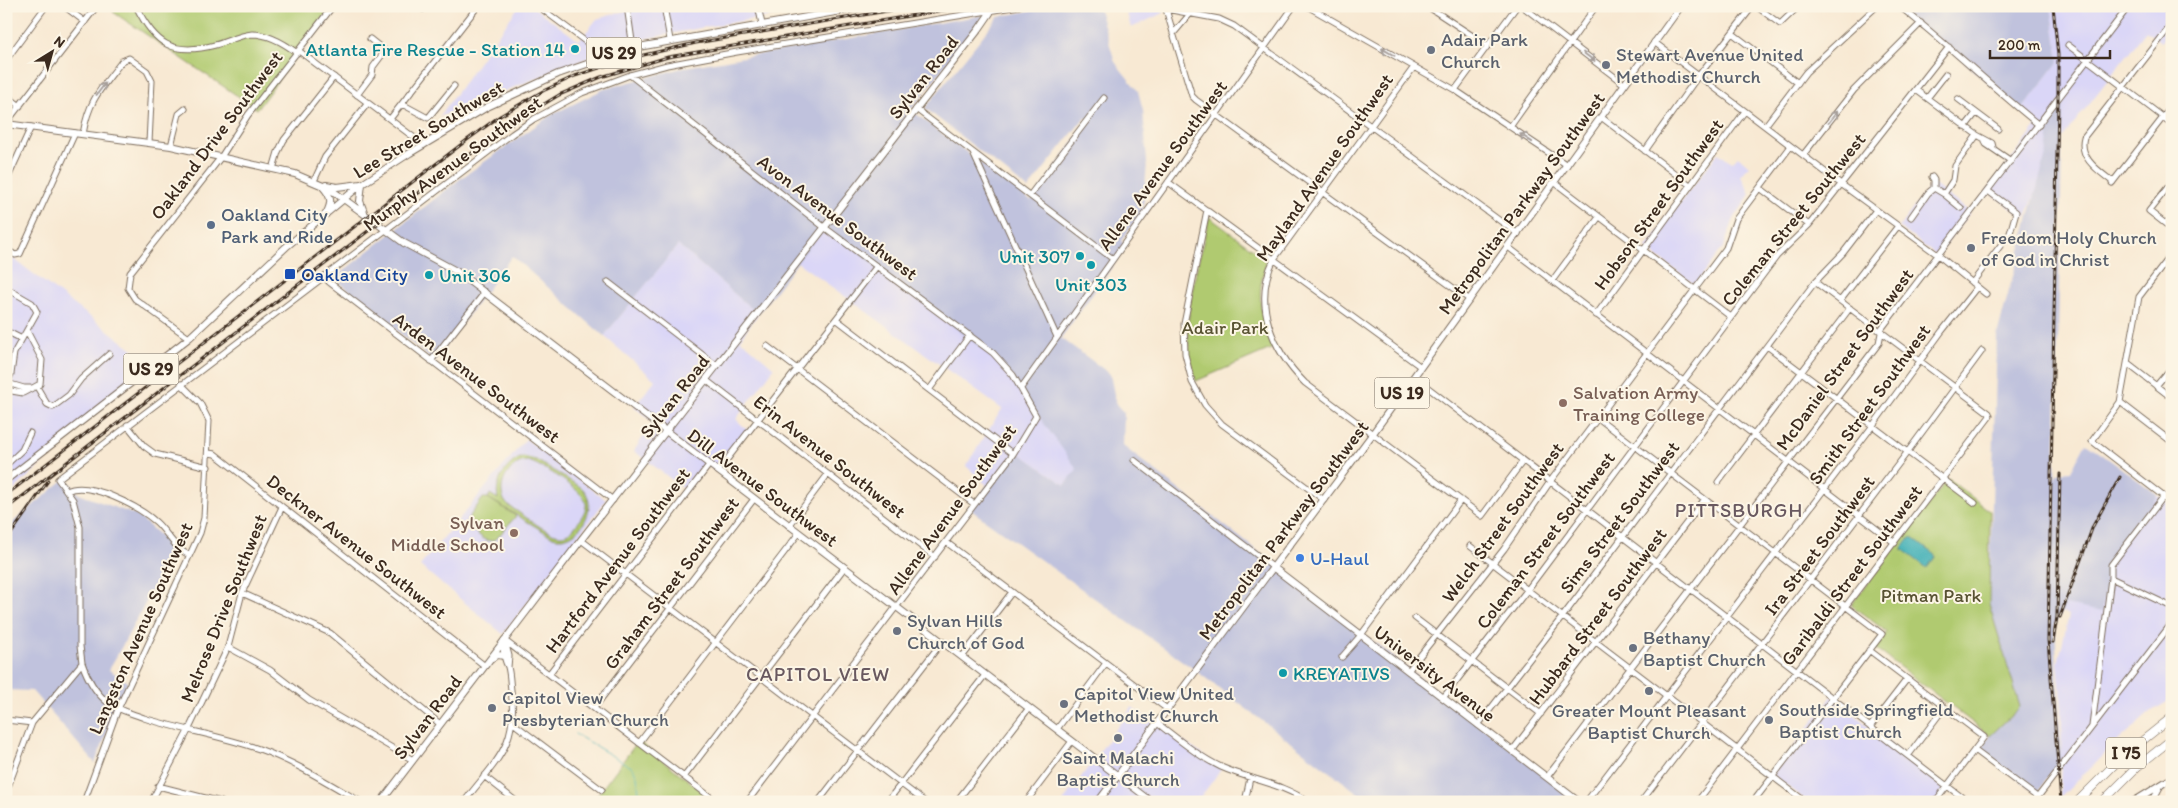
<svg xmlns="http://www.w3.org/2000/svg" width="2178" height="808" font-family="Itim,sans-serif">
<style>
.built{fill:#dad6f7}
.industrial{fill:#c0c2dd}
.green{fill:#b0ca6f;stroke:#767a46;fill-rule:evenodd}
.water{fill:#3eafb6;stroke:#3c6c6a}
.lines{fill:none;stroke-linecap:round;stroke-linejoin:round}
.stream{stroke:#3eafb6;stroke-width:1}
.minor-casing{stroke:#7d6d5d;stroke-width:7}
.major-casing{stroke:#7d6d5d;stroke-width:8}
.highway-casing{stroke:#7d6d5d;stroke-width:9}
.minor{stroke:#fff;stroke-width:5}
.major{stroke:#fff;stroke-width:6}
.highway{stroke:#fff;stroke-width:8}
.rail-casing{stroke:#3b2a1e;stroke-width:3}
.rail{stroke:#fcf5e5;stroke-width:1;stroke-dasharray:4;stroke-linecap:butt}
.oneway{stroke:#a79f9a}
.culture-dot{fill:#0f9aa8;stroke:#fcf5e5;stroke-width:2}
.worship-dot{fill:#6b7280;stroke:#fcf5e5;stroke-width:2}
.service-dot{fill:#5c6f8a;stroke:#fcf5e5;stroke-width:2}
.transit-dot{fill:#1a4fb4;stroke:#fcf5e5;stroke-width:2}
.education-dot{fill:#8d6e63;stroke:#fcf5e5;stroke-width:2}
.shop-dot{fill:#3f7fe0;stroke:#fcf5e5;stroke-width:2}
.labels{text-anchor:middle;stroke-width:4;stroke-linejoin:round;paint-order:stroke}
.shield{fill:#fcf5e5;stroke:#75675a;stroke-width:1}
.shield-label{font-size:18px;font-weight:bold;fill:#3b2a1e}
.worship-label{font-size:19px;fill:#5b616d;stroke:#fcf5e5;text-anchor:start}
.culture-label{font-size:19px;fill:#0d838f;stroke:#fcf5e5;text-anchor:end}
.street-label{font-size:19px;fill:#3b2a1e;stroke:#fcf5e5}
.service-label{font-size:19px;fill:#4e5e75;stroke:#fcf5e5;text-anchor:start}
.transit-label{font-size:19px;fill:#164399;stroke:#fcf5e5;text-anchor:start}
.park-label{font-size:19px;fill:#585232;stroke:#fcf5e5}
.education-label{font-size:19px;fill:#785e54;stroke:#fcf5e5;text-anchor:start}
.shop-label{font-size:19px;fill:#366cbe;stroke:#fcf5e5;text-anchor:start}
.neighbourhood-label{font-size:20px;letter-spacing:1px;fill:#695960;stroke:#fcf5e5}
</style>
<rect width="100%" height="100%" fill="#fcf5e5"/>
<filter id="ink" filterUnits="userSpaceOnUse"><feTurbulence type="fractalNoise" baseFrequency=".02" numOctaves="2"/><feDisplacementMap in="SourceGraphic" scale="10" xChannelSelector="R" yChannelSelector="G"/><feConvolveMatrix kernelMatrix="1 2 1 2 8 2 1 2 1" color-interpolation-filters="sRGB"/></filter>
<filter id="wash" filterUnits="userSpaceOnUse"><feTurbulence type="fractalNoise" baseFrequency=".0096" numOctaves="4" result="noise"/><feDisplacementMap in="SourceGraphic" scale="20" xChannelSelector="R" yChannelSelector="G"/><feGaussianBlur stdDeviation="1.12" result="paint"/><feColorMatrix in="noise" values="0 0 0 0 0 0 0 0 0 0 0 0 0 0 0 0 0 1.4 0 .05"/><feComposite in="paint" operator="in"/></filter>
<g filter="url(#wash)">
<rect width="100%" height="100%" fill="#f8e9d3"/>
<path class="built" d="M 519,6 L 532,6 L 579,41 L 597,19 L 642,6 L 837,6 L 716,25 L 628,42 L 439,117 Z
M 1125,6 L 1164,6 L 1163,13 L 1131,28 Z
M 2051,6 L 2172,6 L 2172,26 L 2161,42 L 2146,31 L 2060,141 L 2025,218 L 1987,190 L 2037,126 L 2021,111 L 2059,61 Z
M 1718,153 L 1732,162 L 1738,156 L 1749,166 L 1741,176 L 1750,194 L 1734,219 L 1724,246 L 1695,285 L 1646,248 Z
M 1932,183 L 1970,212 L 1937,256 L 1899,227 Z
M 824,225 L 1000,363 L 1078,469 L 1065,485 L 1018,452 L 987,485 L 966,466 L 1002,409 L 797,262 Z
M 678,245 L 758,314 L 740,339 L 774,368 L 736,419 L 747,430 L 717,472 L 707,465 L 687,491 L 634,451 L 653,422 L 634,407 L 655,380 L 604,336 Z
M 6,253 L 147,360 L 6,498 Z
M 526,439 L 606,500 L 503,634 L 420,566 Z
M 2086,443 L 2172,506 L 2172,699 L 2152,711 L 2111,747 L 2060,798 L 2062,708 L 2058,663 L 2069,615 L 2062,612 L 2055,625 L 2057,473 L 2071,471 Z
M 1832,696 L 1945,789 L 1935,802 L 1808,802 L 1772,775 Z
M 1132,707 L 1222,768 L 1197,802 L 1063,802 Z"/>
<path class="industrial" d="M 1053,6 L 1098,6 L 1115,62 L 1138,91 L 1143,110 L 1147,162 L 1143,211 L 1121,241 L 1127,246 L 1061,338 L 1110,374 L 1116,404 L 1124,413 L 1123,446 L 1579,802 L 1370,802 L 1195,670 L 971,510 L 987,485 L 1018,452 L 1065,485 L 1077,469 L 1000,363 L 825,226 L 758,314 L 678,245 L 604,336 L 512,256 L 434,362 L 337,280 L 337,276 L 460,179 L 551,115 L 604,89 L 686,67 L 983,15 L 983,17 L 911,110 L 1031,201 L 1089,120 L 1085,117 L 1028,189 L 925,108 L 998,17 Z
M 1892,6 L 2051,6 L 2059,61 L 2021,111 L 1947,47 Z
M 2063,100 L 2055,480 L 2057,473 L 2071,471 L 2086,443 L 2157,494 L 2156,498 L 2111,558 L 2108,566 L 2102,612 L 2066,605 L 2055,625 L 2061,760 L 2036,793 L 1980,749 L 1990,736 L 2018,709 L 1989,604 L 1997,335 L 2048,147 L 2051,114 Z
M 66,478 L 79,494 L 138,516 L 175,549 L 109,670 L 128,682 L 95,763 L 32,691 L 6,690 L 6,528 Z"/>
<path class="green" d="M 119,6 L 332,6 L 257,109 L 113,12 Z
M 1209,217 L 1268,260 C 1255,290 1260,318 1273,348 L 1196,381 C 1176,331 1198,268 1209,217 Z
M 523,457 L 536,460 L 582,488 C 601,506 578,545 553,537 L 488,498 L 516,516 L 498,537 L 492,541 L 485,540 L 469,527 L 467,520 L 483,498 L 488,498 L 490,494 L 498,499 C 494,482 507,462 523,457 ZM 528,461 C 540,464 584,490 586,503 C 587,511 581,517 577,524 C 573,530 567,536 559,535 C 545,533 521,513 509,506 C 492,492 508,461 528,461 Z
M 1948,479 L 1990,511 L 1989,604 L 2020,707 L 1990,736 L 1875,648 L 1887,632 L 1851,605 Z
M 638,741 L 716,802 L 592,802 Z"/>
<path class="water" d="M 1911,537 L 1936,556 L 1927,568 L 1902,549 Z"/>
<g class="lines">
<path class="stream" d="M 575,734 L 633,768 L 637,776 L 640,802"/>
</g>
</g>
<g filter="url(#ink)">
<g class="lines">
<g class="minor-casing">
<path id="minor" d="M 64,6 L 85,22
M 136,6 C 155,45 173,56 215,45 C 227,42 239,35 252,34 C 269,34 284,43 297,53
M 417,6 L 423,9 L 428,6
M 538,6 L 605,56
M 627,6 L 633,48
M 664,6 L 670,40
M 758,6 L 762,24
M 1165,6 L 1192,96 L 1196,100 L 1470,300
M 1307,6 L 1455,90 L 1567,165
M 1427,6 L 1488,46
M 1522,6 L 1624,84
M 1756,6 L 1780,24 L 1799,6
M 1899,6 C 1948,44 1991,87 2039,125
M 1166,9 L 1219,19 L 1234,26 L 1518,234
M 1732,33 L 1798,83
M 1173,34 L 1190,14
M 1654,42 L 1845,187 L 1938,255 L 1986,294
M 2068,45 L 2172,124
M 299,51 L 424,145
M 6,60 L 46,6
M 1414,67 L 1274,259 C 1252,303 1272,350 1305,383 L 1482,516 L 1523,461
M 630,75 L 824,227 L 993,353 L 1013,375 L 1036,416 L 1013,454 L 747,802
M 1455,90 L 1517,6
M 1916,90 L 1977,135 L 1955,166 L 1953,180 L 1944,194 L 1934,188 L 1934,180 L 1932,177
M 6,95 L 20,106
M 357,95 L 372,75 L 373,67 L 385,51 L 370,39
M 1928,97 L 1946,74
M 1958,99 L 1998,129
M 402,104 L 428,118 L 454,86
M 916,109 L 1113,259
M 1601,117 L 1690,185
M 390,119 L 478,6
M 9,124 L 10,118 L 97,6
M 1765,126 L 1806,72 L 1877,6
M 1510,127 L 1596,6
M 1965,127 L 1976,113
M 83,134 C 89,99 101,89 122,61 L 129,58 L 147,71 L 152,81 L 149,143
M 1977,135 L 1992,143 L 1993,147
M 1985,141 L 1986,144 L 2011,161
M 171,146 L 179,114 L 185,109
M 1645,151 L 1696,79 L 1753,6
M 973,153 L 1057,337
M 1803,155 L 1854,90 L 1921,23
M 273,169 L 278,152 L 284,140 L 334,77
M 314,181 L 325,157 L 368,103
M 6,182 L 31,127
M 1168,182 L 1421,367
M 1554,182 L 1731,317
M 2113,182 C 2099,171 2078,158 2084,137 L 2172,24
M 2172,182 L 2149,211 L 2172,229
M 2112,183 L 2172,106
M 1760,188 L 1809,225
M 1944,194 L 1961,208
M 1030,195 L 1104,98
M 1207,210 L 1184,324 L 1185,354 L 1192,382 L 1205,405 L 1222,424 L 1324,500
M 1911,217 L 1928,193 L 1934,188
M 1508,247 L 1895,543
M 6,249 L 15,255 L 20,254 L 75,133
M 2172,254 L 2139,297 L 2120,402 L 2092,441 L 2172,503
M 324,276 L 329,282 L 613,500
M 1552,281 L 1599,217
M 608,282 L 717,366
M 1972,283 L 2010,233 L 2016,212 L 1988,191
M 6,288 L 32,303 L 37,312 L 14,353 L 11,374 L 6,385
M 1840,301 L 1898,226
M 1596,315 L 1745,111
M 836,319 L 1013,454
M 6,331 L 22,339
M 189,338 L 135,299 L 128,288 L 130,273 L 221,157 L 248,115 L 333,6
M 767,346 L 974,504
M 1767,346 L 1975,503
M 431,361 L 485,292
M 2128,364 L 2172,398
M 1414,377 L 1968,802
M 706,380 L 935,557
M 7,383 L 24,388 L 32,388
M 2156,386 L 2172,367
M 37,387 L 47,404 L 53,407 L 69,395 L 81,379 L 109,354
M 1021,388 L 1294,6
M 6,390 L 23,393 L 40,384 L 42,360 L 27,331
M 929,390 L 970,335
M 2120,402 L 2172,442
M 1598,418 L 1882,634 L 1753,802
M 127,425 L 144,446 L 155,454 L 208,467
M 209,453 L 215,454 L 485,666
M 1134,460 L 1274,568
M 6,465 L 22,450 L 30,433
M 718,471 L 877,266
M 1718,482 L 1850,308
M 67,491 C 89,480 139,507 156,522 C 167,532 175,549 189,555
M 789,526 L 828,474
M 581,540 L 925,802
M 946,542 L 1167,709
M 1470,546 L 1806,802
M 2111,578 L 2172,607
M 242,593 L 330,633 L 440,724
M 1415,618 L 1541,714
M 504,640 L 717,802
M 505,641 L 509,656 L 508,667
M 228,647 L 270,670 L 309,700 L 413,760
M 1869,650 L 1984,737 L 1935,802
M 962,657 L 1012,592
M 1342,657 L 1361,635 L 1461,500
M 82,663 C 87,677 94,691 106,701 C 117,710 131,713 144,718 C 182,730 222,736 259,749 C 295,762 328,783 361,802
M 1408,671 L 1504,549 L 1552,479 L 1726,248 L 1736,219 L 1791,146
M 549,674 L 709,465
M 1443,698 L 1528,589 L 1777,256 L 1809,225 L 1949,47
M 594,708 L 754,499
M 6,720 L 32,723
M 513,723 L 602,790
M 1157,723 C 1178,739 1198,756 1221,767 C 1250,780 1282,783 1308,802
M 1478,725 L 1563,616 L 1815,282 L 1843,253 L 1876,210
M 2092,726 L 2111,578 L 2111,565 L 2164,496
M 1870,727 L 1907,679
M 1057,729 L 1106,663
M 639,743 L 799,533
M 1974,750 L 2037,797
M 1512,751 L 1704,500
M 1908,756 L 1944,708
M 484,776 L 517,802
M 1118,776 L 1152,802
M 684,777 L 844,568
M 1547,777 L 1879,343 L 1882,328 L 2129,6
M 158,786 L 221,802
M 6,792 L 32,723 L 82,663 L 80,646 L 80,527 L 73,500 L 58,479 L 512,134 L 534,119 L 582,93 L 630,75 L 667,65 L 737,52 L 1019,6
M 6,801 L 8,802
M 84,802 L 118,709 L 200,533 L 204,518 L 209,421 L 200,403 L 181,384
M 151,802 L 188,731 L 228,647 L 242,593 L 282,507
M 464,802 C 495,761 519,746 511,690 C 510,683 510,674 508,667 C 504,659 502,652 504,642
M 818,802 L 942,642
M 887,802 L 985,675
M 956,802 L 1029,708
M 1026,802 L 1072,741
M 1245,802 L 1250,778
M 1586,802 L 1871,428 L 1942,331 L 1977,287
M 1641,802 L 1906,454 L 1982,351
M 1697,802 L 1990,416 L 1989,413 L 1815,282
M 2034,802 L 2172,623
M 2152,802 L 2161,785"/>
</g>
<g class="major-casing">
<path id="major" d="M 2162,6 L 2172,14
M 2171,6 L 2172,6
M 6,124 L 171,146 L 295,174 L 330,189 L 404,243 L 456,271 L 1118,776
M 362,184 L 360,201 L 364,212
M 326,185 L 337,187 L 361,184
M 323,187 C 332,197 332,203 326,214
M 6,480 L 189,338 L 286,247 L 362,184 L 410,153 L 487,107 L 558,74 L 633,48 L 869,6
M 1274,568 L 1579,802
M 492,658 L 498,655 L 504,656
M 381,802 L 581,540 L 979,29 L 990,13 L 990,6
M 1098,802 L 1371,436 L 1681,6
M 2133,802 L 2172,778"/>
</g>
<g class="highway-casing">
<path id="highway" d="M 2077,802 L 2122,757 L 2172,717
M 2102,802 L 2137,767 L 2172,739"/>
</g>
<use href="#minor" class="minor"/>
<use href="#major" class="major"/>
<use href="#highway" class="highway"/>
<g class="rail-casing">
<path id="rail" d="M 2053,6 L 2058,55 L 2058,99 L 2048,640 L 2061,802
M 6,495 L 467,140 L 500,116 L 543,91 L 575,76 L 626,59 L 696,43 L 917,6
M 6,509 L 385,218 L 511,124 L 559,95 L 601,77 L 668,57 L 968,6
M 6,541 L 48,481
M 2060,617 L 2093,526 L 2120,477
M 2053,642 L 2057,617 L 2060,474"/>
</g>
<use href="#rail" class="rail"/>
</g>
<defs><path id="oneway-shaft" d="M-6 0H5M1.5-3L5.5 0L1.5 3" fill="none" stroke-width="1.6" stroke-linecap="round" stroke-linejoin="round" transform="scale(1.25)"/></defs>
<g class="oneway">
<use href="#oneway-shaft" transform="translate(1388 52) rotate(-150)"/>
<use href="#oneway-shaft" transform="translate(1589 57) rotate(37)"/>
<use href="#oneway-shaft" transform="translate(101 89) rotate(-53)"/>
<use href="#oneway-shaft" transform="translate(1833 117) rotate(-52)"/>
<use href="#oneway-shaft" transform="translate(1526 138) rotate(-146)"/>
</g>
</g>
<g class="culture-dot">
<circle cx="575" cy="49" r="5"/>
<circle cx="1080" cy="256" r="5"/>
<circle cx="1091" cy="265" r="5"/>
<circle cx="429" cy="275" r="5"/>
<circle cx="1283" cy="673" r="5"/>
</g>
<g class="worship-dot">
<circle cx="1431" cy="50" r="5"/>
<circle cx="1606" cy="65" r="5"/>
<circle cx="1971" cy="248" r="5"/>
<circle cx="897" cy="631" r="5"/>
<circle cx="1633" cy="648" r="5"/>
<circle cx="1649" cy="691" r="5"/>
<circle cx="1064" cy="704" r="5"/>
<circle cx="492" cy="708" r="5"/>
<circle cx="1769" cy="720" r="5"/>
<circle cx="1118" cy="738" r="5"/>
</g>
<circle class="service-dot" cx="211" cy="225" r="5"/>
<rect class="transit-dot" x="284" y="268" width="12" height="12" rx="2.5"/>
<g class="education-dot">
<circle cx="1563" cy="403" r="5"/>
<circle cx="514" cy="533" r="5"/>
</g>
<circle class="shop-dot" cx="1300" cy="558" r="5"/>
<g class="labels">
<g class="shield">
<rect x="586.5" y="37.5" width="55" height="31" rx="4"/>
<rect x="123.5" y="353.5" width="55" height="31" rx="4"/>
<rect x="1374.5" y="377.5" width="55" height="31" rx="4"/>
<rect x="2106" y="737.5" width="40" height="31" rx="4"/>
</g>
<g class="shield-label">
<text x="614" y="59">US 29</text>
<text x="151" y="375">US 29</text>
<text x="1402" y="399">US 19</text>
<text x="2126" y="759">I 75</text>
</g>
<g class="worship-label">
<text x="1441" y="46">Adair Park<tspan x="1441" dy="22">Church</tspan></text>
<text x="1616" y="61">Stewart Avenue United<tspan x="1616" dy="22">Methodist Church</tspan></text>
<text x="1981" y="244">Freedom Holy Church<tspan x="1981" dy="22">of God in Christ</tspan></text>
<text x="907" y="627">Sylvan Hills<tspan x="907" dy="22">Church of God</tspan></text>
<text x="1643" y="644">Bethany<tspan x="1643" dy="22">Baptist Church</tspan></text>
<text x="1074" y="700">Capitol View United<tspan x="1074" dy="22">Methodist Church</tspan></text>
<text x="502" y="704">Capitol View<tspan x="502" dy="22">Presbyterian Church</tspan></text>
<text x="1779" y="716">Southside Springfield<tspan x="1779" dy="22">Baptist Church</tspan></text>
<text x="1649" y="717" text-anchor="middle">Greater Mount Pleasant<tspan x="1649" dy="22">Baptist Church</tspan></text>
<text x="1118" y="764" text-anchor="middle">Saint Malachi<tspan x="1118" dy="22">Baptist Church</tspan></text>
</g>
<g class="culture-label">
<text x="565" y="56">Atlanta Fire Rescue - Station 14</text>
<text x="1070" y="263">Unit 307</text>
<text x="439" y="282" text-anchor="start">Unit 306</text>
<text x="1091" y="291" text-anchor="middle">Unit 303</text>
<text x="1293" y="680" text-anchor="start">KREYATIVS</text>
</g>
<g class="street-label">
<text transform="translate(923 77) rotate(-52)" y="7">Sylvan Road</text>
<text transform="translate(428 129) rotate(-31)" y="7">Lee Street Southwest</text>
<text transform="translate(216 135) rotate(-53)" y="7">Oakland Drive Southwest</text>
<text transform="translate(452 163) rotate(-36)" y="7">Murphy Avenue Southwest</text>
<text transform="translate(1162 165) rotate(-54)" y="7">Allene Avenue Southwest</text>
<text transform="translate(1324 167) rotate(-55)" y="7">Mayland Avenue Southwest</text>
<text transform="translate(1521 203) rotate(-54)" y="7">Metropolitan Parkway Southwest</text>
<text transform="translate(1658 204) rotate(-54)" y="7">Hobson Street Southwest</text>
<text transform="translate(838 217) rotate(37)" y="7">Avon Avenue Southwest</text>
<text transform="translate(1793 219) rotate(-51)" y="7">Coleman Street Southwest</text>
<text transform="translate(1844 359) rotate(-54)" y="7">McDaniel Street Southwest</text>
<text transform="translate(477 377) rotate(37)" y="7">Arden Avenue Southwest</text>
<text transform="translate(674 396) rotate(-52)" y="7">Sylvan Road</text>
<text transform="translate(1869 404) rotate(-54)" y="7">Smith Street Southwest</text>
<text transform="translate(830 456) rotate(38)" y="7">Erin Avenue Southwest</text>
<text transform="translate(763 487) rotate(37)" y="7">Dill Avenue Southwest</text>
<text transform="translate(951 509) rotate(-54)" y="7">Allene Avenue Southwest</text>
<text transform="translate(1619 517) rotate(-53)" y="7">Sims Street Southwest</text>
<text transform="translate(1502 522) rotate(-54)" y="7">Welch Street Southwest</text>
<text transform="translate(1283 530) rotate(-53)" y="7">Metropolitan Parkway Southwest</text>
<text transform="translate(1545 540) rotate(-53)" y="7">Coleman Street Southwest</text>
<text transform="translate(1819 545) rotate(-53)" y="7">Ira Street Southwest</text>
<text transform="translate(357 546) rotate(38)" y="7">Deckner Avenue Southwest</text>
<text transform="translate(617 560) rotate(-53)" y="7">Hartford Avenue Southwest</text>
<text transform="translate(1851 575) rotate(-53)" y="7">Garibaldi Street Southwest</text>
<text transform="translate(671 583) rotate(-53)" y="7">Graham Street Southwest</text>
<text transform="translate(223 608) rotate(-68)" y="7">Melrose Drive Southwest</text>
<text transform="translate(1597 616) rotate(-53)" y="7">Hubbard Street Southwest</text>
<text transform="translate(140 628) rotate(-66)" y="7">Langston Avenue Southwest</text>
<text transform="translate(1435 673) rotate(37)" y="7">University Avenue</text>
<text transform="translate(427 717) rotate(-53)" y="7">Sylvan Road</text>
</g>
<g class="service-label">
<text x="221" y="221">Oakland City<tspan x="221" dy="22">Park and Ride</tspan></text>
</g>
<g class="transit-label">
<text x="301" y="281">Oakland City</text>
</g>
<g class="park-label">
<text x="1225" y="334">Adair Park</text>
<text x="1931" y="602">Pitman Park</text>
</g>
<g class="education-label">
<text x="1573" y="399">Salvation Army<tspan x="1573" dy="22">Training College</tspan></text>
<text x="504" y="529" text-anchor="end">Sylvan<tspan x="504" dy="22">Middle School</tspan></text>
</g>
<g class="shop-label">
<text x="1310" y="565">U-Haul</text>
</g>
<g class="neighbourhood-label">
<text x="1739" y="517">PITTSBURGH</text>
<text x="818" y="681">CAPITOL VIEW</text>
</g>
</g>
<rect width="2178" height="808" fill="none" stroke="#fcf5e5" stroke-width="25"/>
<g transform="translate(52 52) rotate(37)" stroke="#fcf5e5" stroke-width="4" paint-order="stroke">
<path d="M0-4L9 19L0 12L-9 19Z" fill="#3b2a1e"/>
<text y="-8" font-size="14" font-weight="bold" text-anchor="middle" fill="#3b2a1e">N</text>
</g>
<path d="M1990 50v8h120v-8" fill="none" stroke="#3b2a1e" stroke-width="2.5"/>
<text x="1998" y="50" font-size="15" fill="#3b2a1e" stroke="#fcf5e5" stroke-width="4" paint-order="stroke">200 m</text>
</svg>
